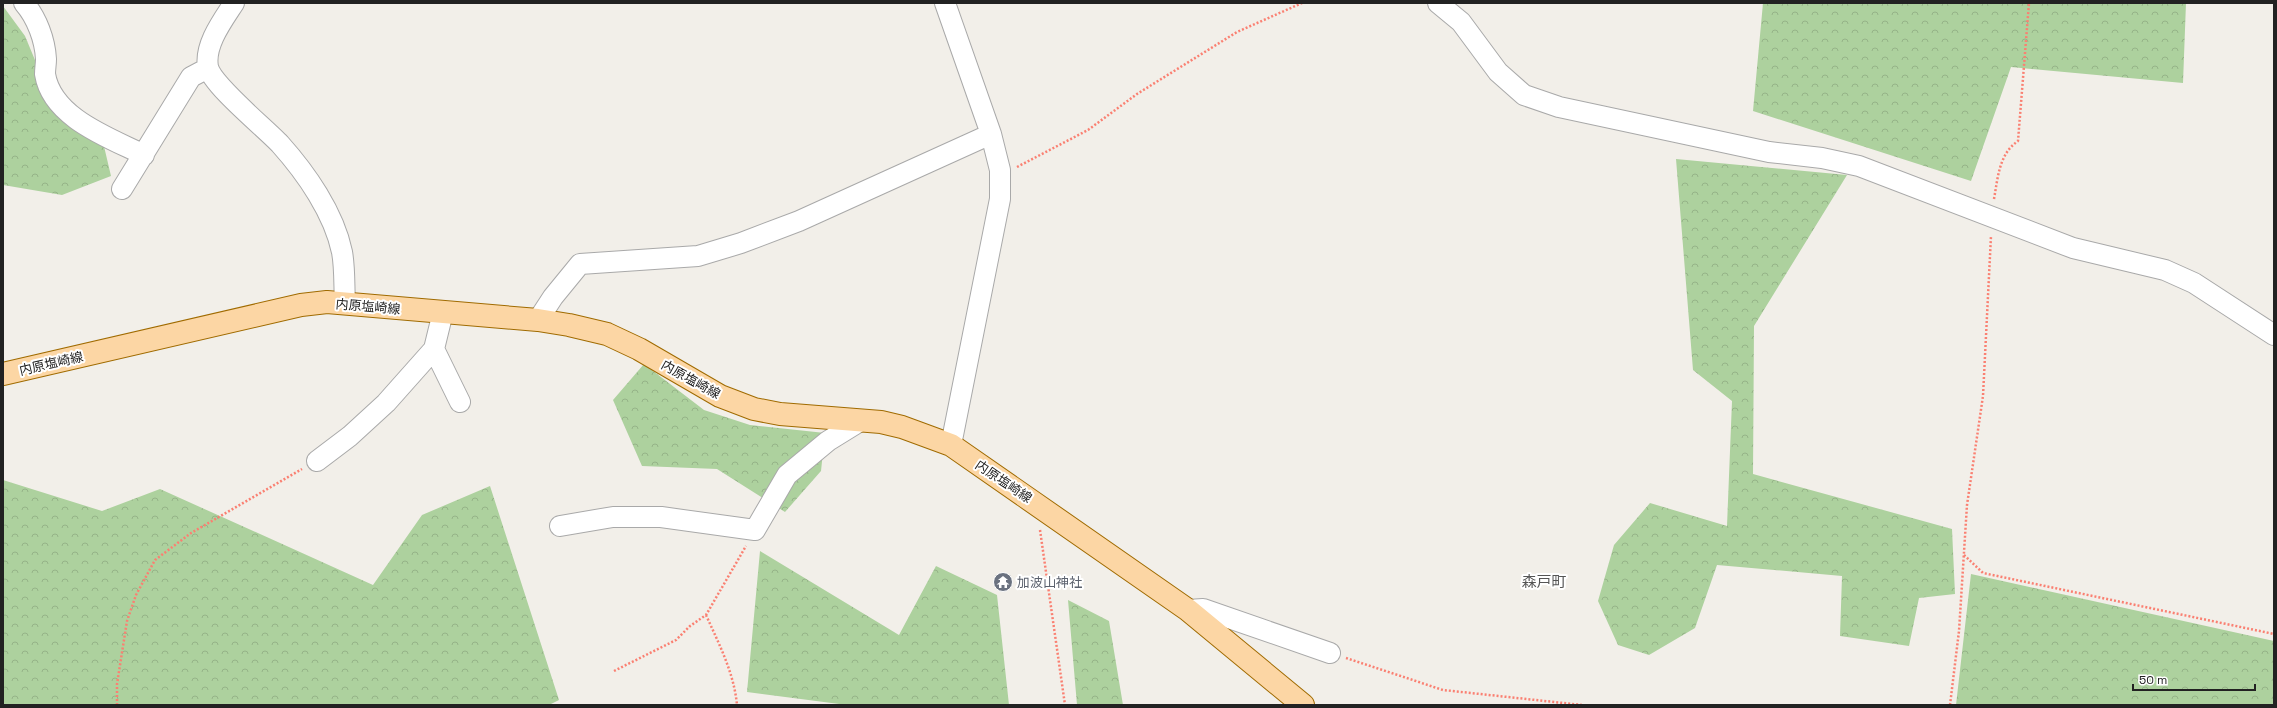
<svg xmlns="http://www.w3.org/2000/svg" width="2277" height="708" font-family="'Space Grotesk','Noto Sans JP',sans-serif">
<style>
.forest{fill:url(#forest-crowns)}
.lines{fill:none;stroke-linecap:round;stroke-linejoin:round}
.minor-casing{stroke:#a9a9a9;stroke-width:22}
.major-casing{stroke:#a06b00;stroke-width:24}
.path{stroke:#fa8072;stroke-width:2.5;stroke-dasharray:2 2;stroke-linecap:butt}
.minor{stroke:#fff;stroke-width:20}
.major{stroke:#fcd6a4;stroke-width:22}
.labels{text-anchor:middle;stroke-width:4;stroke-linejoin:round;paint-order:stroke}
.street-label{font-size:13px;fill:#222;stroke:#fff}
.worship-label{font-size:13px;fill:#5b616d;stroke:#fff;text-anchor:start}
.quarter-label{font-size:15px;fill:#555;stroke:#fff}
</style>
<defs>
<pattern id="forest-crowns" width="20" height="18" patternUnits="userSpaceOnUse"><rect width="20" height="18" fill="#add19e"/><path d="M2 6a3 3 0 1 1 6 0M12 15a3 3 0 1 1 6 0" fill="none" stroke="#95b388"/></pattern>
</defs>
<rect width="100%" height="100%" fill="#f2efe9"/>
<path class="forest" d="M 1763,3 L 2186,3 L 2183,83 L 2011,67 L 1971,181 L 1753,111 Z
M 3,6 L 25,36 L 52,101 L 103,142 L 111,176 L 62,195 L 3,185 Z
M 1676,159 L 1847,175 L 1754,326 L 1753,474 L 1952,529 L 1955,594 L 1919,598 L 1909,646 L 1840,636 L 1842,576 L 1717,565 L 1695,628 L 1649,655 L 1618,645 L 1598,601 L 1614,545 L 1650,503 L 1727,526 L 1732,401 L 1693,370 Z
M 644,364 L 704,410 L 750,425 L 825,433 L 821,471 L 785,512 L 717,469 L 642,466 L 613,400 Z
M 3,480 L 102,511 L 160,489 L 373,585 L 422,515 L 490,486 L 559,700 L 549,705 L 3,705 Z
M 760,551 L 899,635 L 936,566 L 997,595 L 1009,705 L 847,705 L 747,692 Z
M 1971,574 L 2274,641 L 2274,705 L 1956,705 Z
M 1068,600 L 1109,621 L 1123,705 L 1077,705 Z"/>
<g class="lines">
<g class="minor-casing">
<path id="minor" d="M 24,3 C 37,18 45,40 46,59 C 46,64 45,69 45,74 C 52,118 110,138 144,155
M 234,3 C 223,20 204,45 208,67 C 212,85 265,128 280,144 C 306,173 334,213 342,252 C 345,268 344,286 345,303
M 945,3 L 991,134 L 1000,170 L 1000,199 L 951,445
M 1438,3 L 1461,22 L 1498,72 L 1524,95 L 1559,107 L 1769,152 L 1822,158 L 1859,166 L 2073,248 L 2165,270 L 2194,283 L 2274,335
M 122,189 L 191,77 L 208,68
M 538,320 L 553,297 L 580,264 L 698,256 L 741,243 L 799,221 L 991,134
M 434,349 L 460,402
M 317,461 L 350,436 L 386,403 L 434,349 L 443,312
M 560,526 L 613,517 L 661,517 L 755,530 L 787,475 L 828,441 L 862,420
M 1188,610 L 1203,609 L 1330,653"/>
</g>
<g class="major-casing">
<path id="major" d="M 3,374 L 301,305 L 327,302 L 538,320 L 569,325 L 607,334 L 639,349 L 720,396 L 754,409 L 780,414 L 881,422 L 902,427 L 951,445 L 1188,610 L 1303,705"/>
</g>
<path class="path" d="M 1017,167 L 1088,130 L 1137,94 L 1237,32 L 1302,3
M 1994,199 C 1998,177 1999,154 2018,141 L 2029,3
M 1040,530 L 1065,705
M 1964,555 L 1983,573 L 2274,634
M 706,615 C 719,644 734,673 737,705
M 1346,658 L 1443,690 L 1582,705
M 614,671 L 676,640 L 690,626 L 706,615 L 746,546
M 117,705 L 117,684 L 127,621 L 136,595 L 155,560 L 191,533 L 302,469
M 1950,705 L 1959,631 L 1967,505 L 1983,396 L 1991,236"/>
<use href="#minor" class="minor"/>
<use href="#major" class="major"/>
</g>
<defs>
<g id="temple-disc" transform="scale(1)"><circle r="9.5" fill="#6b7280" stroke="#fff"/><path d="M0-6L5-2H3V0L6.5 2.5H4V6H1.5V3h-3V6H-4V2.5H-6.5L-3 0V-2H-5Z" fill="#fff"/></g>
</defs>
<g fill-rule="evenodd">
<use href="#temple-disc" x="1003" y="582"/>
</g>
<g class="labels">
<g class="street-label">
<text transform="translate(368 306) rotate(5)" y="5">内原塩崎線</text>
<text transform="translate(51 363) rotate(-13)" y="5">内原塩崎線</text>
<text transform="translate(691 379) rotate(29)" y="5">内原塩崎線</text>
<text transform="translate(1004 481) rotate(34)" y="5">内原塩崎線</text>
</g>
<g class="worship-label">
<text x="1017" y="587">加波山神社</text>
</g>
<g class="quarter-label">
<text x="1544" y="587">森戸町</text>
</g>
</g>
<rect width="2277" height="708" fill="none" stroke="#222222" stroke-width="8"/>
<path d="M2133 684v6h122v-6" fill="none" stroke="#222222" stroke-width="2"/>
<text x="2139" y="684" font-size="12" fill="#222222" stroke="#ffffff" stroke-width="3" paint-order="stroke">50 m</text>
</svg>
